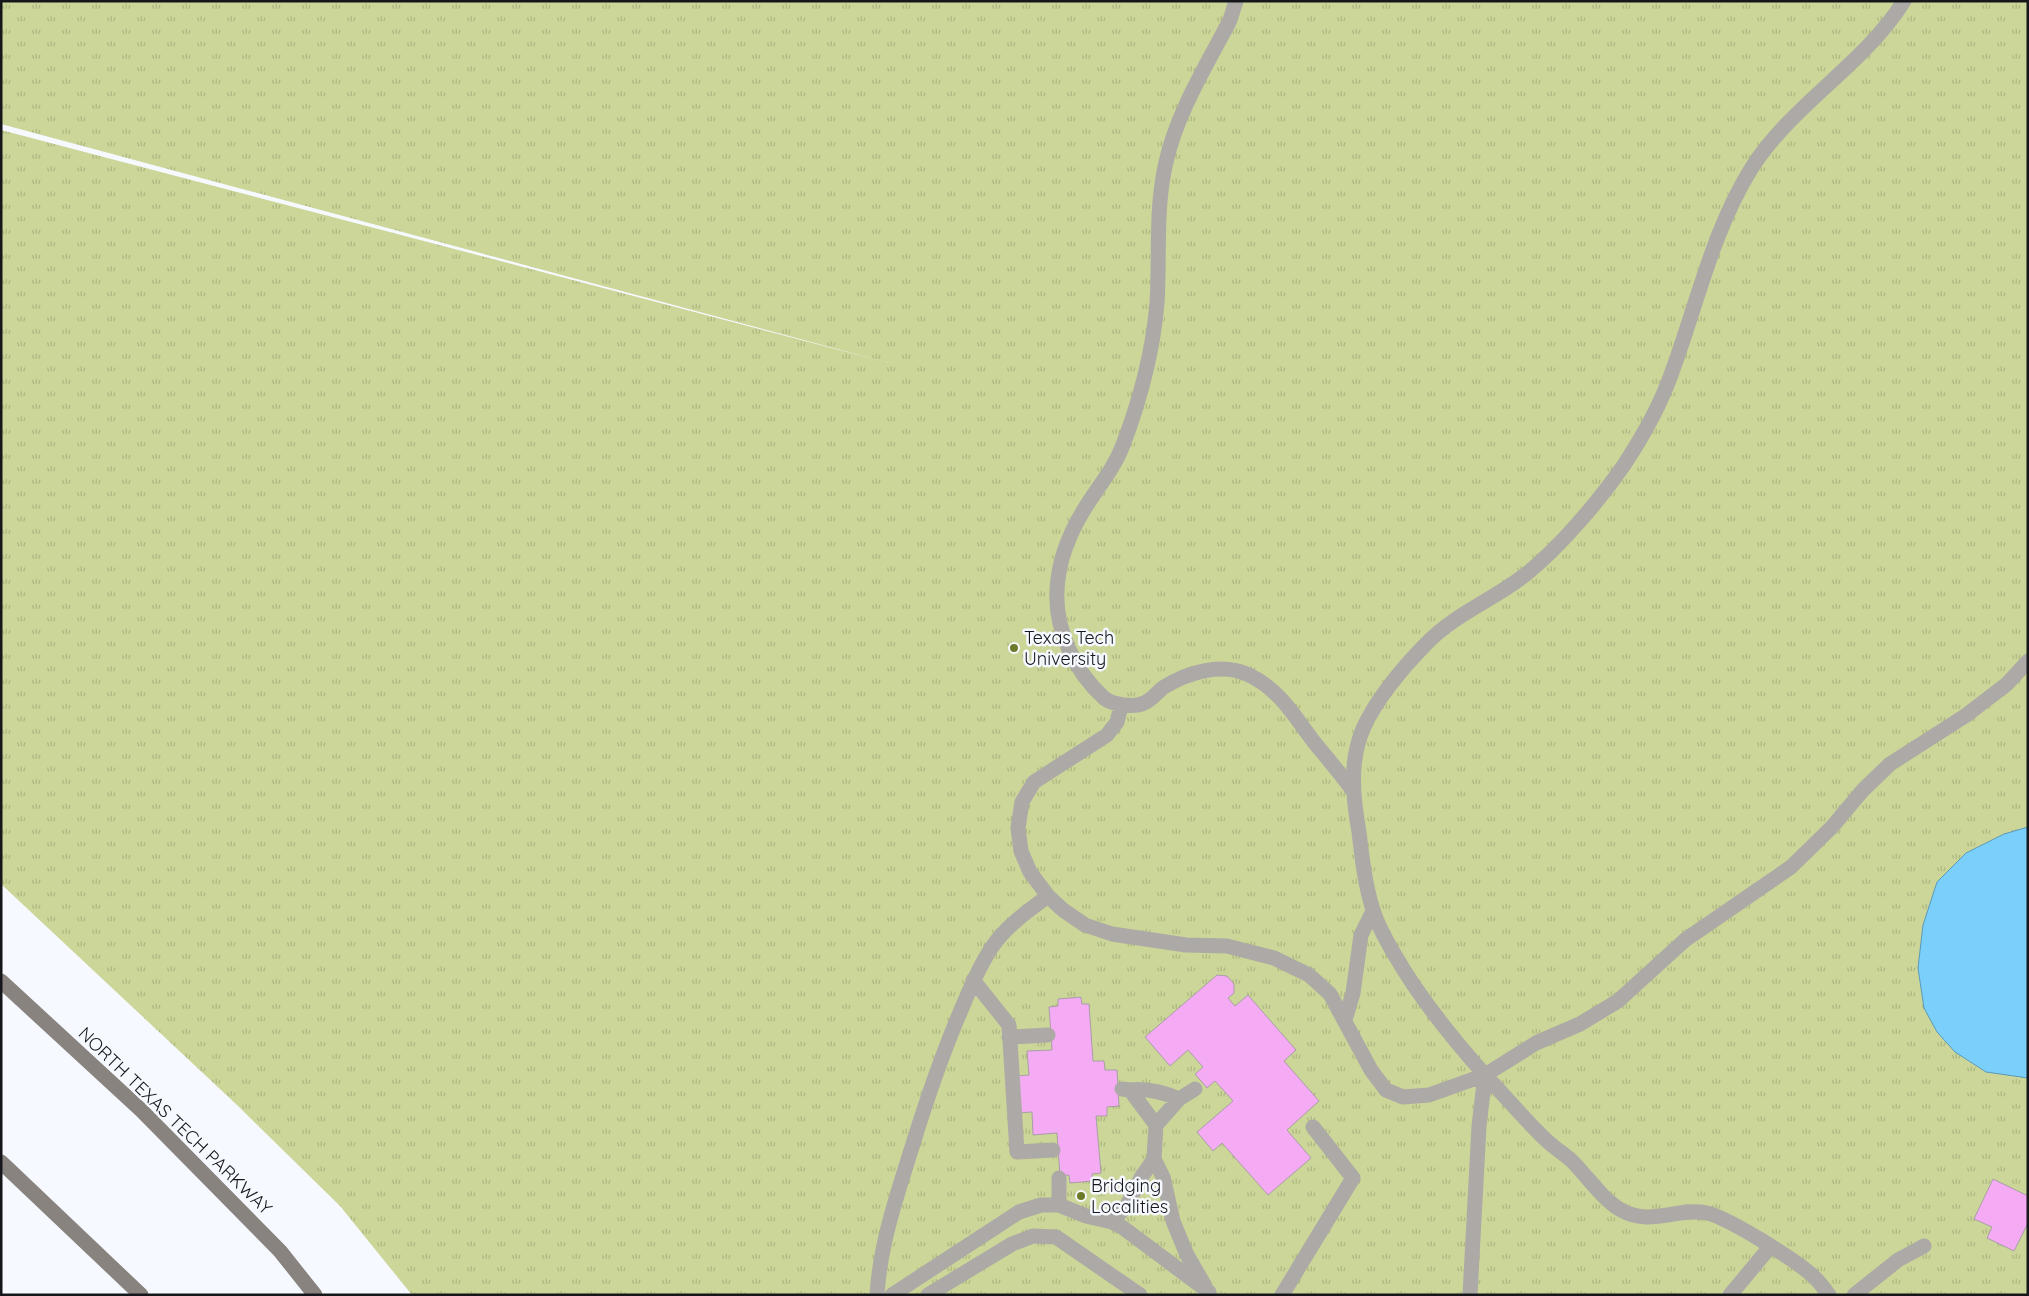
<svg xmlns="http://www.w3.org/2000/svg" width="2029" height="1296" font-family="Quicksand,sans-serif">
<style>
.grass{fill:url(#grass-tufts)}
.water{fill:#7ad0fb;stroke:#5c98b8}
.building{fill:#f5aaf4;stroke:#a79fa7}
.lines{fill:none;stroke-linecap:round;stroke-linejoin:round}
.service{stroke:#ada9a6;stroke-width:15}
.secondary{stroke:#88837e;stroke-width:15}
.poi-dot{fill:#6d7b28;stroke:#f6f9ff;stroke-width:2}
.labels{text-anchor:middle;stroke-width:5;stroke-linejoin:round;paint-order:stroke}
.poi-label{font-size:18px;fill:#15171a;stroke:#f6f9ff;text-anchor:start}
.street-label{font-size:18px;fill:#15171a;stroke:#f6f9ff}
</style>
<defs>
<pattern id="grass-tufts" width="24" height="20" patternUnits="userSpaceOnUse" patternTransform="scale(1.25)"><rect width="24" height="20" fill="#ccd698"/><path d="M3 7l-1-3M5 7V3M7 7l1-3M15 17l-1-3M17 17v-4M19 17l1-3" fill="none" stroke="#aeb782"/></pattern>
</defs>
<rect width="100%" height="100%" fill="#f6f9ff"/>
<path class="grass" d="M 1,1 L 2028,1 L 2028,1295 L 412,1295 L 340,1206 L 237,1105 L 1,884 L 1,130 L 889,363 L 1,124 Z"/>
<path class="water" d="M 2028,827 L 2028,1078 L 1986,1072 L 1955,1052 L 1937,1032 L 1924,1008 L 1918,968 L 1923,925 L 1937,882 L 1966,853 L 2004,834 Z"/>
<path class="building" d="M 1217,975 L 1227,976 L 1234,984 L 1234,993 L 1228,998 L 1235,1006 L 1248,995 L 1296,1050 L 1284,1061 L 1319,1101 L 1287,1130 L 1311,1158 L 1268,1195 L 1222,1143 L 1213,1151 L 1197,1132 L 1233,1101 L 1215,1081 L 1207,1088 L 1195,1074 L 1203,1067 L 1188,1050 L 1170,1066 L 1145,1037 Z
M 1081,997 L 1082,1004 L 1089,1004 L 1093,1061 L 1104,1061 L 1105,1070 L 1117,1070 L 1119,1106 L 1107,1107 L 1107,1116 L 1096,1116 L 1101,1173 L 1092,1174 L 1093,1181 L 1070,1183 L 1069,1175 L 1060,1176 L 1057,1133 L 1033,1135 L 1032,1112 L 1018,1113 L 1016,1076 L 1029,1075 L 1027,1051 L 1052,1050 L 1049,1007 L 1058,1006 L 1058,999 Z
M 1993,1179 L 2028,1196 L 2028,1223 L 2014,1251 L 1987,1238 L 1992,1227 L 1974,1219 Z"/>
<g class="lines">
<path class="service" d="M 1236,1 L 1230,20 C 1207,65 1177,112 1166,162 C 1155,209 1160,256 1157,303 C 1153,352 1140,400 1123,445 C 1114,469 1098,487 1085,508 C 1070,532 1058,562 1057,591 C 1055,630 1075,672 1104,698 C 1113,705 1134,708 1144,703 C 1152,700 1158,691 1164,687 C 1188,672 1222,662 1249,675 C 1279,689 1295,717 1314,742 C 1327,758 1341,774 1353,791
M 1121,706 L 1117,722 L 1107,735 L 1034,782 L 1022,802 L 1018,828 L 1021,851 L 1030,872 L 1048,896 L 1063,910 L 1085,925 L 1112,934 L 1186,945 L 1227,946 L 1274,958 L 1309,975 L 1330,994 L 1371,1070 L 1386,1090 L 1403,1097 L 1429,1095 L 1485,1075 L 1536,1043 L 1580,1024 L 1618,1001 L 1685,940 L 1791,867 L 1832,827 L 1863,790 L 1890,764 L 1965,716 L 2007,684 L 2028,661
M 973,980 L 1009,1025 L 1017,1152 L 1053,1150
M 1345,1020 L 1353,993 L 1361,935 L 1373,911
M 1009,1037 L 1048,1035
M 1122,1089 L 1130,1090 L 1156,1125 L 1154,1159 L 1163,1177 L 1173,1221 L 1187,1255 L 1205,1286
M 1130,1090 C 1148,1088 1163,1092 1179,1099 L 1195,1089
M 1156,1125 L 1179,1099
M 1059,1178 L 1059,1205
M 1112,1222 L 1127,1205 L 1142,1176 L 1154,1159
M 877,1295 C 880,1244 897,1195 912,1147 C 925,1105 939,1063 956,1022 C 967,996 977,970 992,947 C 1006,926 1028,911 1048,896
M 892,1295 L 1019,1212 L 1041,1205 L 1059,1205 L 1086,1216 L 1112,1222 L 1122,1227 L 1209,1292
M 928,1295 L 1012,1244 L 1033,1236 L 1056,1237 L 1140,1295
M 1282,1295 L 1353,1178 L 1313,1127
M 1470,1295 L 1479,1126 L 1485,1075
M 1730,1295 L 1770,1247
M 1829,1295 C 1824,1288 1819,1281 1812,1275 C 1795,1260 1729,1218 1707,1213 C 1677,1207 1651,1227 1621,1210 C 1603,1200 1587,1176 1572,1161 C 1563,1153 1553,1147 1545,1139 C 1524,1119 1505,1096 1485,1075 C 1452,1038 1421,1000 1396,957 C 1387,942 1378,926 1373,910 C 1365,885 1362,858 1359,832 C 1353,798 1349,762 1363,729 C 1375,701 1403,667 1425,645 C 1453,615 1493,600 1525,575 C 1559,548 1599,501 1624,465 C 1643,436 1661,404 1672,372 C 1697,304 1713,230 1751,169 C 1792,104 1863,66 1904,1
M 1854,1295 L 1898,1260 L 1924,1246"/>
<path class="secondary" d="M 1,981 L 141,1110 L 280,1251 L 315,1295
M 1,1162 L 141,1295"/>
</g>
<g class="poi-dot">
<circle cx="1014" cy="648" r="5"/>
<circle cx="1081" cy="1196" r="5"/>
</g>
<g class="labels">
<g class="poi-label">
<text x="1024" y="644">Texas Tech<tspan x="1024" dy="21">University</tspan></text>
<text x="1091" y="1192">Bridging<tspan x="1091" dy="21">Localities</tspan></text>
</g>
<g class="street-label">
<text transform="translate(175 1121) rotate(44)" y="6">NORTH TEXAS TECH PARKWAY</text>
</g>
</g>
<rect width="2029" height="1296" fill="none" stroke="#15171a" stroke-width="5"/>
</svg>
